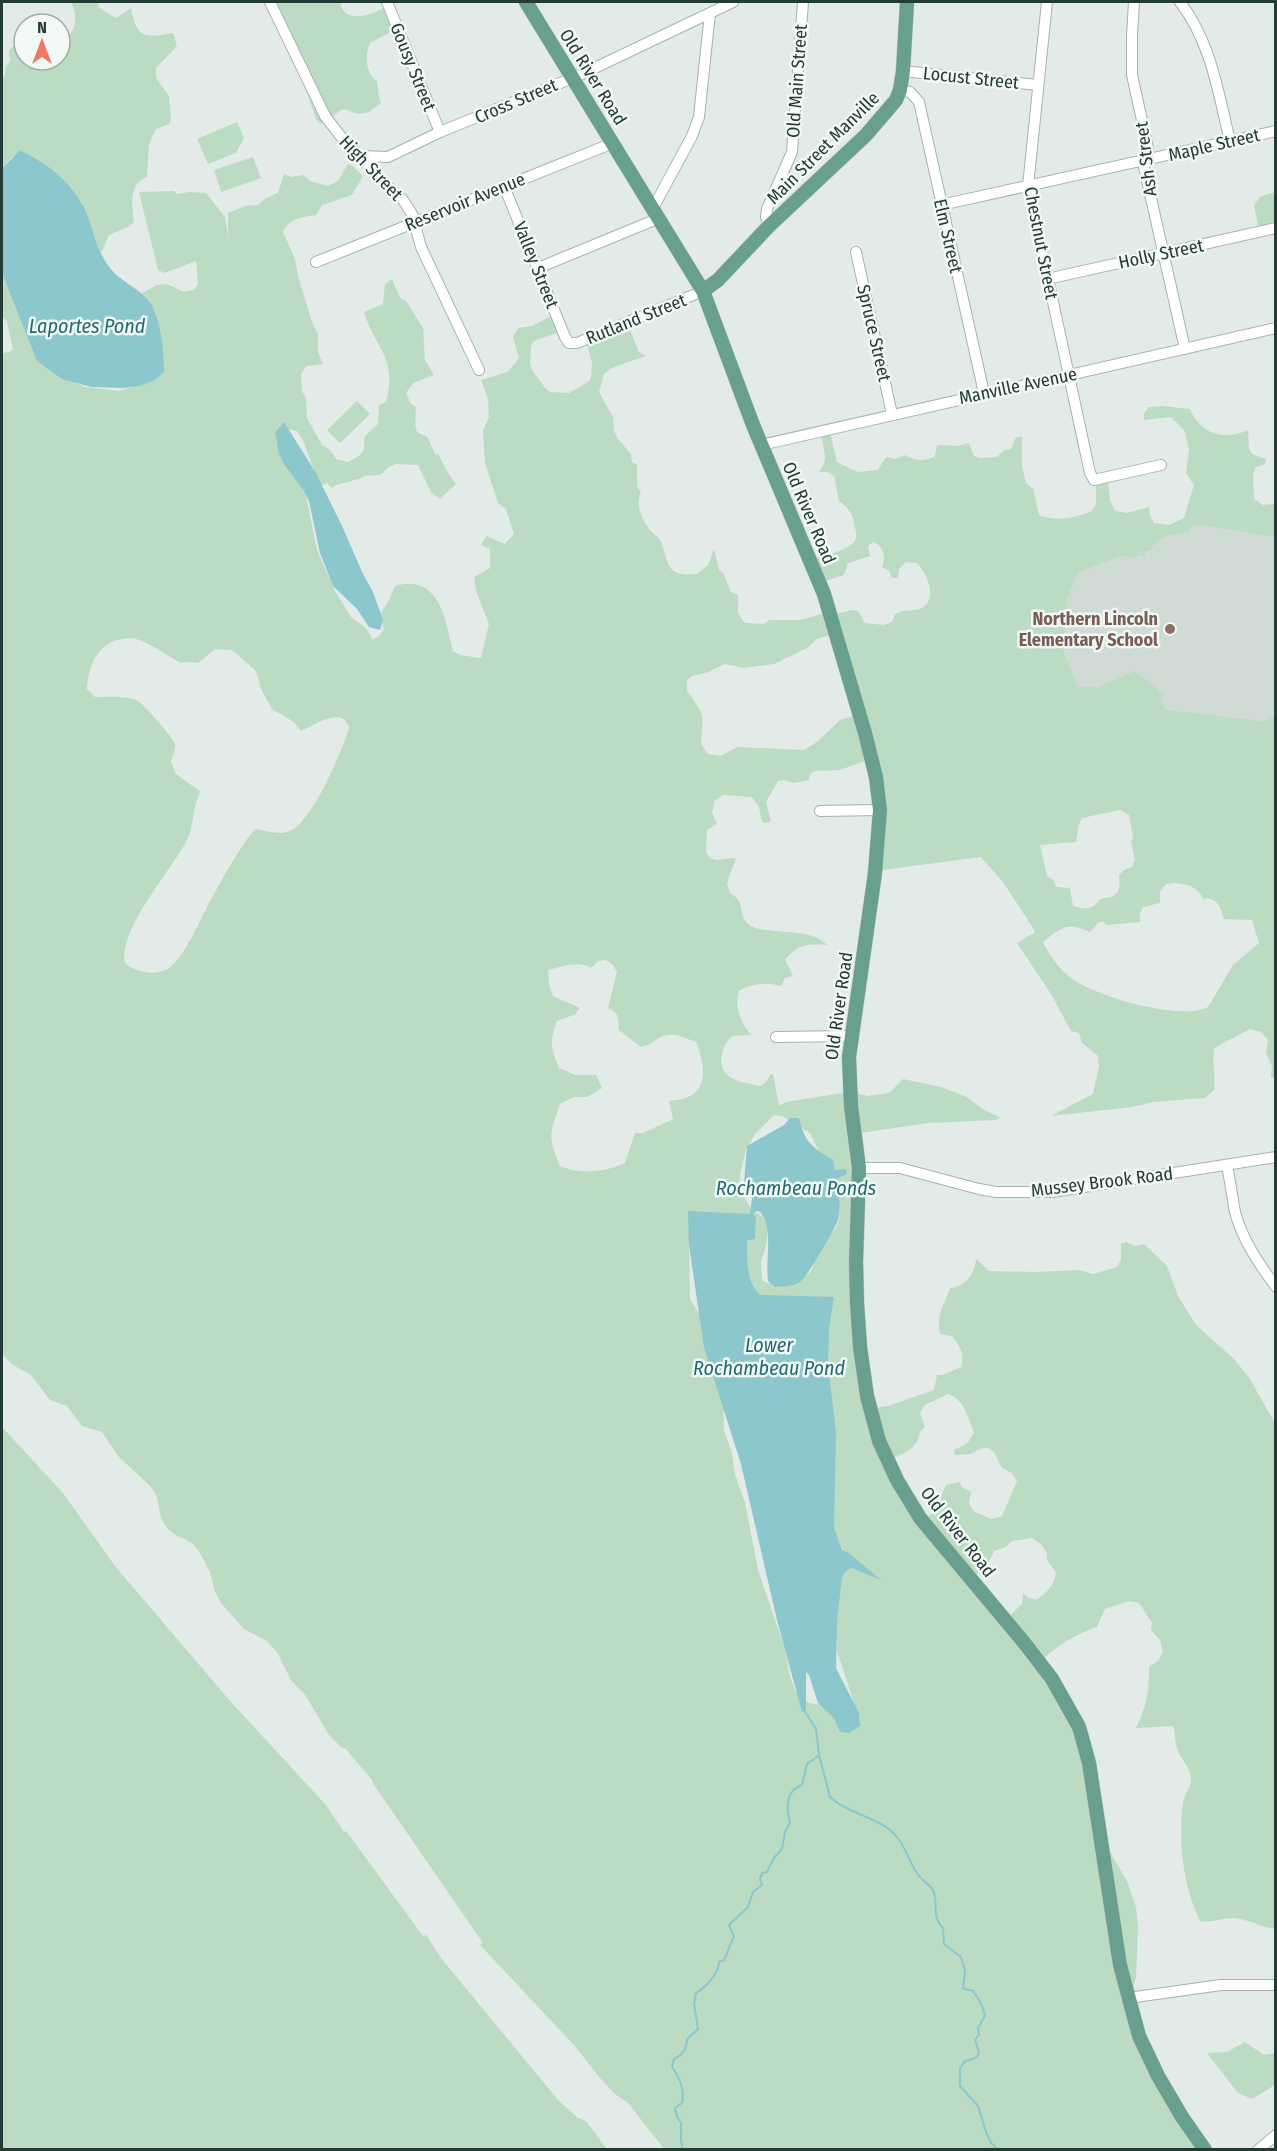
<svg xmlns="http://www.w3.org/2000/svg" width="1277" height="2151" font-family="'Fira Sans Condensed',sans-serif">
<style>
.built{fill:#d0dbd5}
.green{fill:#bcdbc3;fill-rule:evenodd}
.water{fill:#8cc7ce}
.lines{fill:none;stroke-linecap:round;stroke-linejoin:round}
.stream{stroke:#8cc7ce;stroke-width:2}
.minor-casing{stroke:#a5b3ae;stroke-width:12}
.major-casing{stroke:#c1c8c6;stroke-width:15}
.minor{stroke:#fff;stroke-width:10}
.major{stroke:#689f8e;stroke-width:14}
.education-dot{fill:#8d6e63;stroke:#f2f8f5;stroke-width:2}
.labels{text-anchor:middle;stroke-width:5;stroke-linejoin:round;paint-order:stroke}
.street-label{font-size:18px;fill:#233b34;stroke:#f2f8f5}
.education-label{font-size:18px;font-weight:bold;fill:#785e54;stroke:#f2f8f5;text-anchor:end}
.water-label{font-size:20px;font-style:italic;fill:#206a74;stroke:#f2f8f5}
</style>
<rect width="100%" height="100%" fill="#e2ebe7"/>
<path class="built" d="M 1199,525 L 1275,537 L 1275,716 L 1264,721 L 1178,711 L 1171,712 L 1163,707 L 1161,702 L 1134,671 L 1098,687 L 1078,687 L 1062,645 L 1068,613 L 1066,602 L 1078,573 L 1121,556 L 1135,558 L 1151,550 L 1155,543 L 1167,534 L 1189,533 L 1191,526 Z"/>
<path class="green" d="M 71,2 L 98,2 L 99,8 L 116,18 L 131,8 C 137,39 144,38 173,33 L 177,46 L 156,68 L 156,78 L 169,96 L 171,120 L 169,124 L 156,129 L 149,144 L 147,177 C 128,184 132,206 134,222 L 128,227 L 109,235 L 102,251 L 99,253 C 92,212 51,181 22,154 C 10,154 6,164 2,175 L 2,79 L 5,75 L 6,67 L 10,61 L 9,50 L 17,43 L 24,42 L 24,60 L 60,60 L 60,40 C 78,35 78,15 71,2 Z
M 267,2 L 340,2 C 344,25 370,15 384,8 L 396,29 L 370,43 C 365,54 365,74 377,81 L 379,97 L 381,103 L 369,112 L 358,114 L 343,109 L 320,124 L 316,119 L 300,72 Z
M 237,122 L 244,138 L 236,153 L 208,164 L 197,139 Z
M 253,157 L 261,178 L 221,192 L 214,170 Z
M 348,164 L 354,167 L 363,176 L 352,195 L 322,205 L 316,215 C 303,217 289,218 283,232 L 295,259 L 298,276 L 312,322 L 318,334 L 318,352 L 323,364 L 306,366 L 301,374 L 302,391 L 306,398 L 307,418 L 322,445 L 330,450 L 336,459 L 348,462 C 362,454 366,454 364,437 L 378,424 L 379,405 L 386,402 C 398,357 375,349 364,312 L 383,304 L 385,284 L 392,279 L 400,298 L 406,301 L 423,328 L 425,360 L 434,375 L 413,383 L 406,393 L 411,404 L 416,407 L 415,424 L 417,432 L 427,437 L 436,455 L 438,454 L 448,473 L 456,484 L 440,499 L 431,492 L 418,465 L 396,464 L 389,467 L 380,475 L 364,476 L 362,478 L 336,485 L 332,488 L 327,483 L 320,486 L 304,443 L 297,431 L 283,428 L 276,435 L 276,441 L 285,457 L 302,477 L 317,550 L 335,591 L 351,617 L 366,628 L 373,640 L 380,635 L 384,629 L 380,615 L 389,600 L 395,586 C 440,573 445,620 453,651 L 460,655 L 481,658 L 489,624 L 476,591 L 474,577 L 490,568 L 490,549 L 481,545 L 486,536 L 505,544 L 514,534 L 506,509 L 498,503 L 485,463 L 483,431 L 489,417 L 488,399 L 481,380 L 508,372 L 519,358 L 513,337 L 518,328 L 532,326 L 553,315 L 560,332 L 534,341 L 531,346 L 530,364 L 532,370 L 546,389 L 551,392 L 569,393 L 588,382 L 591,378 L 592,362 L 586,341 L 628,325 L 639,352 L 646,356 L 614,367 L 604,374 L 599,392 L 613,417 L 614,431 L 618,439 L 631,454 L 632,462 L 637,465 L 637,486 L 641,493 C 633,508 647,530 659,538 C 671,562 662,577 697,574 L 708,565 L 714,549 L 719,570 L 723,573 L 731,592 L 738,595 L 738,613 L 745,623 L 763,624 L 770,620 L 801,620 L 828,612 L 831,615 L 852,610 L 858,611 L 865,623 L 884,625 L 892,622 L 895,614 C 903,609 911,612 919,609 C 940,601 927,574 917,563 L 906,562 L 899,569 L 898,578 L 892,578 L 889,571 L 882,567 C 886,557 884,546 873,542 L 868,546 L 870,556 L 848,563 L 844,575 L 822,582 L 809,560 C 822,555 853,551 856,538 C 857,534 855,528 854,523 C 853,514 846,505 839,501 L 834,476 L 827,472 L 818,472 C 830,462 823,447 821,435 L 830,432 L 837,462 L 858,472 L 878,470 L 886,457 L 895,459 L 905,455 C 914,461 925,462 935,456 L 937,445 L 958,446 L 969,443 L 974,456 L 980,458 L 997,457 L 1003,451 L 1011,449 L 1016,437 L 1022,437 L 1022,466 L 1026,483 L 1033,489 L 1039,515 C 1055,522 1077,518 1092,511 L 1096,504 L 1096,482 L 1108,481 L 1110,500 L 1115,511 L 1127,513 L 1149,507 L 1150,515 L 1154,523 L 1169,525 L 1184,518 L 1194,485 L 1186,473 L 1189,449 L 1184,430 L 1171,417 L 1144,420 L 1144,413 L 1149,407 L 1161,406 L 1190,409 C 1200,434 1224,441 1248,430 L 1249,448 L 1252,454 L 1266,459 L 1265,464 L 1256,467 L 1253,474 L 1254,499 L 1263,505 L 1275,504 L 1275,537 L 1199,525 L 1191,526 L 1189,533 C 1173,534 1159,534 1151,550 L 1145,552 L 1145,557 L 1140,555 L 1135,558 L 1121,556 L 1078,573 L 1066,602 L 1068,613 L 1062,646 L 1078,687 L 1098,687 L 1134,671 L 1154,686 L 1163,696 L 1161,702 C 1164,710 1170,712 1178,711 L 1264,721 L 1275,716 L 1275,1078 L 1271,1077 L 1272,1066 L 1266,1053 L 1268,1040 L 1261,1032 L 1250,1029 L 1214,1048 C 1212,1063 1216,1076 1214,1090 L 1205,1098 L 1153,1102 L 1132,1107 L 1051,1116 L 1093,1094 L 1099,1066 L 1098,1056 L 1082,1043 L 1079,1033 L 1071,1031 L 1051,994 L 1017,943 L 1034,933 L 1035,931 L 1003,882 L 981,857 L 875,871 L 879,822 L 870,759 L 840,770 L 815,771 L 810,774 L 809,780 L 794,783 L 785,780 L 778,781 L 766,802 L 771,821 L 765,823 L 762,822 L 759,807 L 752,797 L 723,795 L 714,801 L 712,813 L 717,824 L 707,830 L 706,852 L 710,858 L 716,860 L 736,858 L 727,883 L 730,893 C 749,903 734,921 756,928 C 776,934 813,928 827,945 C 806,944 800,943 785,960 L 793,976 L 785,978 L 781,986 C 766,982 753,983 739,991 C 734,1006 741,1024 751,1035 L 732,1036 C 719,1049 715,1072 736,1080 C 743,1083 752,1084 760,1086 L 765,1083 L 771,1074 L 773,1074 L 779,1106 L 786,1102 L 849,1092 L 868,1096 L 889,1093 L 903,1079 L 941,1087 L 967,1097 L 981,1108 L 1001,1118 L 996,1120 L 928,1123 L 854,1134 L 855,1252 L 871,1409 L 891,1405 L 934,1390 L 937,1375 L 943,1375 L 961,1367 C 965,1353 960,1347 952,1336 L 940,1334 C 936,1312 944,1307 950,1288 C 965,1287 975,1274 976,1259 L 989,1271 L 1035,1272 L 1080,1270 L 1093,1274 L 1117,1267 L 1121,1260 L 1121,1244 L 1126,1242 L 1135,1246 L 1144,1244 L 1167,1266 L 1178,1296 L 1196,1325 L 1234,1359 L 1248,1376 L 1275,1423 L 1275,1929 C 1261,1927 1248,1919 1233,1918 C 1222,1918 1211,1923 1200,1921 C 1183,1886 1178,1842 1183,1803 C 1184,1794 1192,1787 1191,1777 C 1189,1765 1180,1759 1177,1748 C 1174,1741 1176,1733 1173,1726 L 1136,1728 C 1147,1705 1149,1692 1149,1667 L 1158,1661 L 1163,1652 L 1160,1640 L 1151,1630 L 1152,1623 L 1139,1603 L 1129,1601 L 1105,1609 L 1097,1627 C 1075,1634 1058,1646 1040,1661 L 1075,1722 L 1106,1845 L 1127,1881 L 1136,1907 L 1138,1928 L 1136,1977 L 1134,1985 L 1125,1988 L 1127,2007 L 1202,2149 L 664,2149 L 628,2103 L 615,2094 L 600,2078 L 574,2045 L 480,1945 L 483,1943 L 372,1782 L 372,1780 L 345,1748 L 341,1747 L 329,1735 L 306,1696 L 291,1680 L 277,1652 L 267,1641 L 244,1629 L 221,1603 L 215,1592 L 210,1572 L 199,1551 L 192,1543 L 174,1534 L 167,1528 L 161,1518 L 157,1497 L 152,1488 L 118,1456 L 102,1432 L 82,1426 L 67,1406 L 50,1400 L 31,1375 L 13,1365 L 2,1354 L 2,353 L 9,352 L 13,349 L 7,322 L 2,316 L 2,264 L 59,375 L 85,387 L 119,391 L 132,387 L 162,361 C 163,335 157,314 140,294 L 157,285 L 167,284 L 184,292 L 194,290 L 198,284 L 196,261 L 165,273 L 158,270 L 139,192 L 174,191 L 177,194 L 189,192 L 206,193 L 225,217 L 228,236 L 228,213 L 245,206 L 258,205 L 266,198 L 278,193 L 284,174 L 292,177 L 303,175 L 310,181 L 328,186 L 338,181 ZM 834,634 L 857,715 L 840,720 L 817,742 L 804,750 L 738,747 L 720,756 L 708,754 L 701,744 C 703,713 706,717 687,691 L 687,680 L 692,676 L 706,673 L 725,664 L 743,668 L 774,664 L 807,648 L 817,639 ZM 133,638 C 150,642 165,655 181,663 L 186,662 L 198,663 L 215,649 L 232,650 L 255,670 L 258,677 L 261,689 L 272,709 L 294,722 L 301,731 C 314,725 343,705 349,728 C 342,751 311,825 288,832 C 277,835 265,830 255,829 C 239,848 220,883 208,905 C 199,922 184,958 169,968 C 156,977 135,972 125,963 C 118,930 171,871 187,840 C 195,825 191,807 201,792 L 176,774 L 171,762 C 172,757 176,749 175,744 C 174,738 142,703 138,701 C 126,695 108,697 95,697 L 87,689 C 88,671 94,649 114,641 C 119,639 127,639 133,638 ZM 1120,810 L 1129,815 L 1133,838 L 1131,842 L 1135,860 L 1132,867 L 1124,870 L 1119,875 C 1121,893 1118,897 1100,899 C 1093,910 1085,910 1073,906 L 1070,888 L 1057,887 L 1053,880 L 1047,876 L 1040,845 L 1076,842 L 1079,824 L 1082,818 ZM 1176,883 C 1191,885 1197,887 1204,900 L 1205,898 C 1219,899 1220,908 1224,919 L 1252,920 L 1259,943 L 1233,965 L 1208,1007 C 1181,1022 1095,996 1071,978 C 1059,969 1049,955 1043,942 C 1062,927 1067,922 1090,932 L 1099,922 L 1104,922 L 1107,925 L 1140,922 L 1140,914 L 1143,907 L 1160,903 L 1160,892 L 1166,884 ZM 606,960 L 613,965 L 617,972 L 608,1008 C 619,1012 618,1018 619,1030 L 641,1047 C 651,1046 655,1039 663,1036 C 675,1032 685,1038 696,1042 C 703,1059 710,1088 688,1097 C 683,1100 675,1100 669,1101 L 673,1119 L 643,1133 L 635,1133 L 625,1163 C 604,1172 582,1175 560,1166 C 547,1136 550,1134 560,1104 L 574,1097 L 587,1097 L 602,1088 L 596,1075 L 575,1075 L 559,1068 C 551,1049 549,1040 557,1021 L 576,1014 L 577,1011 L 580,1008 L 553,996 L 549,984 L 548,970 C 561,967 579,960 591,968 L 598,961 ZM 774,1115 L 782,1116 L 810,1133 L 840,1194 L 839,1220 L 836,1228 L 823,1243 L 810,1272 L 798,1282 L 787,1284 L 767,1283 L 762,1280 L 761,1262 L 767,1242 L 767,1226 L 762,1216 L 752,1210 L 739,1189 L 740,1175 L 746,1149 L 755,1134 ZM 698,1215 L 753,1232 L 751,1240 L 745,1243 L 746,1296 L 835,1490 L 831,1530 L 850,1561 L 834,1584 L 833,1601 L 837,1651 L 853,1700 L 828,1706 L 809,1703 L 795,1691 L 789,1672 L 785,1649 L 758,1570 L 745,1503 L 735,1475 L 732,1453 L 724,1431 L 723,1386 L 711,1334 L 690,1299 L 689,1238 ZM 948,1394 C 964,1399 968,1418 974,1432 L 968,1443 L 954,1450 L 955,1455 L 970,1454 L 982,1448 L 988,1448 L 994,1452 L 1002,1468 L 1012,1473 L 1017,1481 L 1002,1516 L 991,1519 L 973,1511 L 969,1503 L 971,1492 L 963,1488 L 959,1482 L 946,1485 L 941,1496 L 940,1506 L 924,1520 L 888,1460 C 903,1454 918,1449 920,1432 L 925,1427 L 920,1413 L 925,1405 ZM 1032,1538 L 1042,1545 L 1047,1554 L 1047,1560 L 1056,1573 C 1054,1585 1047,1593 1036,1600 L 1027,1597 L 1023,1593 L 1022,1604 L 1007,1618 L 973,1578 L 988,1564 L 994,1551 L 1006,1547 L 1012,1541 Z
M 1275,192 L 1275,232 L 1260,235 L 1254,205 L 1260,197 Z
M 357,401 L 370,414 L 340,443 L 327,430 Z
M 2,1427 L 63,1493 L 115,1566 L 230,1701 L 326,1805 L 344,1832 L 346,1831 L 423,1936 L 426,1935 L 441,1958 L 558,2100 L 578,2118 L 586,2121 L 607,2149 L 2,2149 Z
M 1245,2042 L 1264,2055 L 1275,2053 L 1275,2085 L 1252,2099 L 1238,2093 L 1207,2053 L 1227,2052 Z"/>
<path class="water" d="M 20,150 C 47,164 70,180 84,208 C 93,226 95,247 107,264 C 117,280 136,286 148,300 C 161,315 164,352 164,372 L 153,381 L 139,386 L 123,388 L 91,387 L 62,379 L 37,361 L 2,273 L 2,172 L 3,168 Z
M 284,422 L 316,473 L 343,528 L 363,574 L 373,592 L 383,620 L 380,630 L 369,627 L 357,609 L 333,586 L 320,553 L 309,501 L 304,491 L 284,464 L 279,454 L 275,433 Z
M 790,1118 L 799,1118 C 805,1143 812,1147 833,1160 L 835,1170 L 846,1169 L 847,1174 L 838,1178 C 839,1191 841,1207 838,1220 C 835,1229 808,1275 802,1280 C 795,1287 784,1286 775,1287 L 768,1281 C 765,1260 774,1229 760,1212 L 756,1211 L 753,1214 L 756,1218 L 755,1239 L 747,1241 C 747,1260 746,1282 760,1295 L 834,1297 L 829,1328 L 828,1364 L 836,1433 L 834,1528 L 842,1550 L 849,1553 L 881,1580 L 852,1568 L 847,1570 L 842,1577 L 837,1621 L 836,1668 L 859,1713 L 860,1726 L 849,1733 L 840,1732 L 834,1718 L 818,1703 L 809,1675 L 806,1672 L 806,1709 L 802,1712 L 777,1620 L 741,1464 L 704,1348 L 689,1245 L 688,1211 L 750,1214 L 752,1198 L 745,1193 L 744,1182 L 747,1146 L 784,1125 Z"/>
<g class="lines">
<path class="stream" d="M 804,1710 L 816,1729 L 819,1755 L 830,1797 C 849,1815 881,1817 897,1837 C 907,1849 910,1866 920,1877 C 924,1882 930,1885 933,1890 C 939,1904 931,1917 943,1928 L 944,1944 L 961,1957 L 965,1971 L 963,1988 L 968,1990 L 972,1990 C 979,1998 983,2006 985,2016 L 978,2028 L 979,2035 L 975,2040 L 979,2052 L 977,2057 L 964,2062 L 960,2069 L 960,2086 L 978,2106 L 986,2132 L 991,2143 L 998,2150
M 683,2150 L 681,2141 L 681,2123 L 677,2117 L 675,2108 L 682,2103 C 685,2090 680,2078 672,2067 L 674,2059 C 683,2055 687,2049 687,2039 L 698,2029 L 694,2003 L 696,1993 C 706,1987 719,1974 719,1962 L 724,1960 L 734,1936 L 729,1925 L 748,1907 L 753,1892 L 762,1885 L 760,1879 L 762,1873 L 767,1872 L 774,1858 L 782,1849 L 785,1832 L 790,1823 C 786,1808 785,1791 802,1785 L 807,1764 L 818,1756"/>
<g class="minor-casing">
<path id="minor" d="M 270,2 L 325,116 L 352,151 L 361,156 L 375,175 L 403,200 L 412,214 L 421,247 L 479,370
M 387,2 L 440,132
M 1047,2 L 1028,186 L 1090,473 L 1094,480 L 1161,465
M 1134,2 L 1132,36 L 1132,75 L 1147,143 L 1148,151 L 1144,167 L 1185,349
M 1180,2 C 1211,42 1218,92 1230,141
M 903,71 L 1038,85
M 900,90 L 910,92 L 919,102 L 984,393
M 361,156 L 388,157 L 440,132 L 580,75 L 733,2
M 504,186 L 565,337 L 569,343 L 577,343 L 703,291
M 941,205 L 1276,131
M 652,210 L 692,136 L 699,117 L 710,13
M 769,226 L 766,217 L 767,209 L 792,152 L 803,2
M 856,252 L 892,414
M 316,262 L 613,143
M 538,268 L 657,219
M 1047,279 L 1276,228
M 761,445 L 1276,328
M 820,811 L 880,810
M 776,1037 L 852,1036
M 1227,1165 C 1230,1180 1232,1196 1235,1212 C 1242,1239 1259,1264 1276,1287
M 859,1168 L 900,1168 L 979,1189 L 996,1192 L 1052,1192 L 1276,1157
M 1128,1998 L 1221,1985 L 1276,1985
M 1258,2150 L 1276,2135"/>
</g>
<g class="major-casing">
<path id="major" d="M 526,2 L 703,291 L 753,425 L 824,594 L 865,733 L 876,777 L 880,810 L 875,873 L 849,1057 L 851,1106 L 859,1168 L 856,1262 L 857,1303 L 860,1347 L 867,1396 L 879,1441 L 897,1480 L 920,1518 L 1026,1645 L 1052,1679 L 1079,1727 L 1089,1763 L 1120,1965 L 1139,2036 L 1158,2076 L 1182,2117 L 1205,2150
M 703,291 L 718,280 L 769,226 L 866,135 L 896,100 L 900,90 L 903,71 L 907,2"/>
</g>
<use href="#minor" class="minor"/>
<use href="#major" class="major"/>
</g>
<circle class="education-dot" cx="1170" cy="629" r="6"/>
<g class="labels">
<g class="street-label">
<text transform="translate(413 67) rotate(68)" y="6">Gousy Street</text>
<text transform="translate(593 77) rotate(58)" y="6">Old River Road</text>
<text transform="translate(971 78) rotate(6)" y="6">Locust Street</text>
<text transform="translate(797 81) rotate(-86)" y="6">Old Main Street</text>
<text transform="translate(516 101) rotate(-23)" y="6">Cross Street</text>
<text transform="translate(1214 145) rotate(-13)" y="6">Maple Street</text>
<text transform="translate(823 148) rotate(-45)" y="6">Main Street Manville</text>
<text transform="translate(1146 159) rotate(-97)" y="6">Ash Street</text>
<text transform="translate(371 168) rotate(46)" y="6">High Street</text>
<text transform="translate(465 202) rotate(-22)" y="6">Reservoir Avenue</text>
<text transform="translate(948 236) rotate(77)" y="6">Elm Street</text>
<text transform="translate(1041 243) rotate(79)" y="6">Chestnut Street</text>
<text transform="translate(1161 254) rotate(-12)" y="6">Holly Street</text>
<text transform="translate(536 265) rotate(68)" y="6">Valley Street</text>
<text transform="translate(636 319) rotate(-22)" y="6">Rutland Street</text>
<text transform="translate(874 333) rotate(77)" y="6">Spruce Street</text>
<text transform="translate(1018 386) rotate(-12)" y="6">Manville Avenue</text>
<text transform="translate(809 513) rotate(67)" y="6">Old River Road</text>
<text transform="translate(839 1006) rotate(-82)" y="6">Old River Road</text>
<text transform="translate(1102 1182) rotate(-7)" y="6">Mussey Brook Road</text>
<text transform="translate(958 1532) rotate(52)" y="6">Old River Road</text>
</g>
<g class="education-label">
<text x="1158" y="625">Northern Lincoln<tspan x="1158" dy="21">Elementary School</tspan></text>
</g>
<g class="water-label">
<text x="87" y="333">Laportes Pond</text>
<text x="796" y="1195">Rochambeau Ponds</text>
<text x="769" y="1352">Lower<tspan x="769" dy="23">Rochambeau Pond</tspan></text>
</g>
</g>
<rect width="1277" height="2151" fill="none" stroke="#233b34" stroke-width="6"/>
<g transform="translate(42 42)"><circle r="28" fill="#f2f8f5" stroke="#9faca8" stroke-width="1.5"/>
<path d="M0-4.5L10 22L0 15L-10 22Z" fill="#eb7b60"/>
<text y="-9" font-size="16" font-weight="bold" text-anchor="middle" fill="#233b34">N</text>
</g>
</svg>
